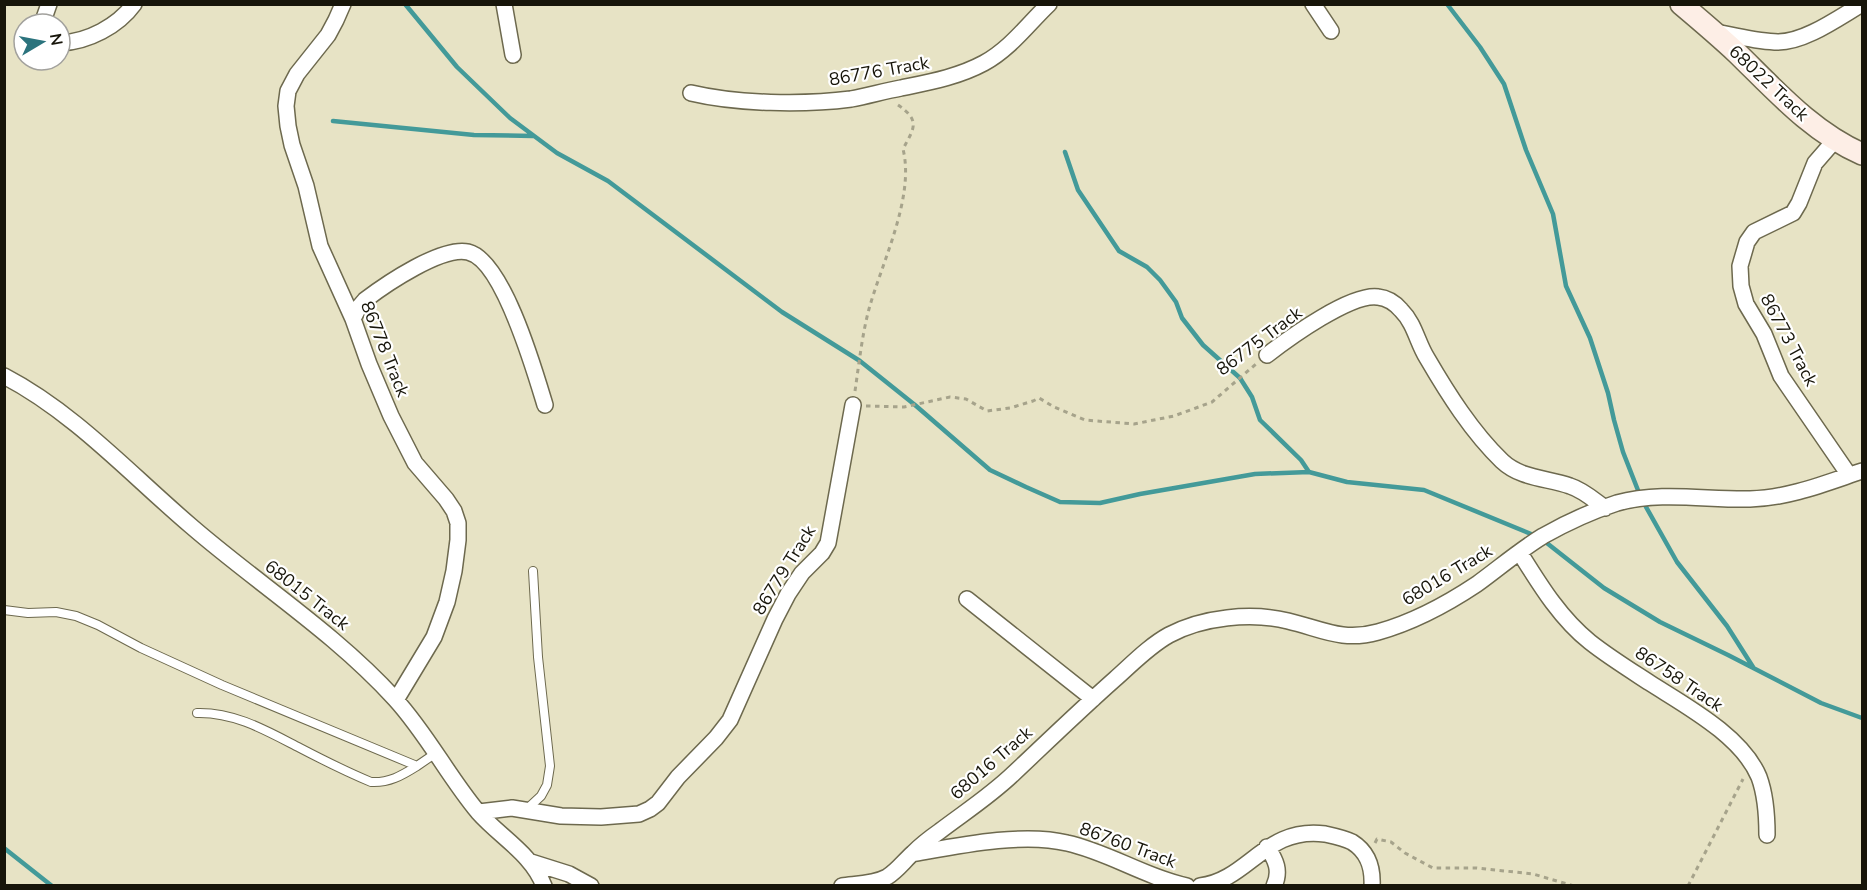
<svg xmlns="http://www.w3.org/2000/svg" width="1867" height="890" font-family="'Nunito Sans',sans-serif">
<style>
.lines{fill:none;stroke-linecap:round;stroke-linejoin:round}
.stream{stroke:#439a99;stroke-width:4.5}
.lane-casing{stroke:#6d694e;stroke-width:10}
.street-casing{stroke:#6d694e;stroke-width:18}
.secondary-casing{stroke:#6d694e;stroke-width:24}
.path{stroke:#a6a38b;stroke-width:3;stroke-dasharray:4.5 4.5;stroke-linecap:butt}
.lane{stroke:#fff;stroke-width:8}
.street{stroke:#fff;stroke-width:15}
.secondary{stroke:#fdeee6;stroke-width:21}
.labels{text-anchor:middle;stroke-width:4.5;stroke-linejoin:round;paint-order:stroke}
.street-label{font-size:18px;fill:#17150a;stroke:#fff}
</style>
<rect width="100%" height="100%" fill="#e7e3c5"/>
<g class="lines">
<path class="stream" d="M 405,4 L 457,67 L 510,118 L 557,153 L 608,181 L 782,312 L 860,361 L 915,405 L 990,470 L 1026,487 L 1060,502 L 1100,503 L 1140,494 L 1255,474 L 1309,472 L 1347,482 L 1424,490 L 1536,536
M 1447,4 L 1480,47 L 1504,84 L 1526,150 L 1553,214 L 1566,286 L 1590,338 L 1608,393 L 1614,420 L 1623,452 L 1641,498 L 1677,562 L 1727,626 L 1753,667
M 333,121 L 474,135 L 533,136
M 1065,152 L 1078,190 L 1119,251 L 1147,267 L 1160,280 L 1176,302 L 1182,318 L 1203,345 L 1240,378 L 1252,397 L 1260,420 L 1301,460 L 1309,472
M 1543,540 L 1604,588 L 1660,622 L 1728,655 L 1821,703 L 1862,718
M 4,848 L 52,886"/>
<g class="lane-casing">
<path id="lane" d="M 4,610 L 28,613 L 56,612 L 76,616 L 98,625 L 141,648 L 222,685 L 417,766 L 436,753
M 197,713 C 235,712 267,731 300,748 C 323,760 347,772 371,782 C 389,783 401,776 417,766
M 527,809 L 541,796 L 547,785 L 550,766 L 538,657 L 533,571"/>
</g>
<g class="street-casing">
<path id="street" d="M 343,4 L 336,20 L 328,35 L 297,74 L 288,91 L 286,106 L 288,126 L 292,145 L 306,186 L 320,246 L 353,319 L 369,364 L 391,416 L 415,463 L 446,499 L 454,511 L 458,523 L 458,540 L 454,571 L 447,602 L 434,637 L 396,700
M 504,4 L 513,55
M 1313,4 L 1331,31
M 42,24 L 49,4
M 1713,32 C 1734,35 1757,42 1778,42 C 1805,42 1838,18 1862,4
M 60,43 C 88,42 118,26 134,4
M 691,93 C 737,104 804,105 851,99 C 868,96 884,91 901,88 C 930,82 958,77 984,63 C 1010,49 1028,24 1049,4
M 1835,140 L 1815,163 L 1799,203 L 1793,213 L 1754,232 L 1747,242 L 1740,266 L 1741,286 L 1746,304 L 1764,334 L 1781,376 L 1849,475
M 353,319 L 359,307 L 365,300 C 386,284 442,246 468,252 C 503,260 535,372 545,405
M 1267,355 C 1289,338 1351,293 1378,297 C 1388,298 1395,303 1401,310 C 1415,324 1417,342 1427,358 C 1448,394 1472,432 1502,461 C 1521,479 1548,478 1570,486 C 1583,490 1594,500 1605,508
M 4,376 C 75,413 131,475 191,526 C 258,584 335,633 395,699 C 427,734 448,776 478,812 C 500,837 532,854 544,886
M 1520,553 C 1540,585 1560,618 1590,642 C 1609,657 1630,670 1650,683 C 1686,706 1742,736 1759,777 C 1766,796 1767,816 1767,835
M 967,599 L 1093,699
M 479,812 L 512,808 L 561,816 L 601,817 L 639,814 L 650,809 L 658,803 L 678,777 L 716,738 L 730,720 L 775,619 L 788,594 L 802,573 L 822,553 L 828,543 L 853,405
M 1267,847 C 1276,860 1281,871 1274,886
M 912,854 C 957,846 1022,832 1067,843 C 1108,852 1145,877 1187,886
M 531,862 L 569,874 L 591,886
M 842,886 C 856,884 874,884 887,877 C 897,871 904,861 913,853 C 921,845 930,838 940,831 C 965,812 990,796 1013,774 C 1047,742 1080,710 1115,679 C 1132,664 1149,646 1169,635 C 1203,617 1251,612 1288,621 C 1322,629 1342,642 1378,632 C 1414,622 1447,604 1477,584 C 1499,568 1520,550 1543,536 C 1566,523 1592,511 1617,503 C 1661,491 1706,500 1750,499 C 1789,498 1826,483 1862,471
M 1200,886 C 1249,880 1265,826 1325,834 C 1334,836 1344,838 1352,842 C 1368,852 1373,867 1372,886"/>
</g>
<g class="secondary-casing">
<path id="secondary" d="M 1681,4 C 1700,20 1719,36 1737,53 C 1775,90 1812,132 1862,154"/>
</g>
<path class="path" d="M 855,391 C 859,364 862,335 869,309 C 882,262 915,197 903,149 C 914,128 921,121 898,105
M 866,406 L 904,407 L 950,397 L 966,399 L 987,411 L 1010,408 L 1033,401 L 1039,398 L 1054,407 L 1085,420 L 1134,424 L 1174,416 L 1212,402 L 1256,364
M 1375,843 L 1377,839 L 1391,842 L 1405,853 L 1433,868 L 1477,868 L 1533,874 L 1574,886
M 1688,886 L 1743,779"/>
<use href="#lane" class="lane"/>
<use href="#street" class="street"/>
<use href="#secondary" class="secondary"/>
</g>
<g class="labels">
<g class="street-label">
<text transform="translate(879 71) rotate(-10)" y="6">86776 Track</text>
<text transform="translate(1769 83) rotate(43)" y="6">68022 Track</text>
<text transform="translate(1789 340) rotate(62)" y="6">86773 Track</text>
<text transform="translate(1259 341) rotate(-37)" y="6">86775 Track</text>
<text transform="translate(385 349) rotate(68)" y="6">86778 Track</text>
<text transform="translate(784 570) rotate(-58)" y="6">86779 Track</text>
<text transform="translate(1447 575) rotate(-31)" y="6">68016 Track</text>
<text transform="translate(307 595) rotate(38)" y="6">68015 Track</text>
<text transform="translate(1679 679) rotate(34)" y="6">86758 Track</text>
<text transform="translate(991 763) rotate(-41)" y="6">68016 Track</text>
<text transform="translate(1128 845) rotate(20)" y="6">86760 Track</text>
</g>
</g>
<rect width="1867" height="890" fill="none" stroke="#17150a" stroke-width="12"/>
<g transform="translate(42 42) rotate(80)"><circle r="28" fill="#ffffff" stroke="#a2a19d" stroke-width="1.5"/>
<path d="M0-4.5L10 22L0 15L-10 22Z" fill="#2b737d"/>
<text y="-9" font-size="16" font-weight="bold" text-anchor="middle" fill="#17150a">N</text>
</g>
</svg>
